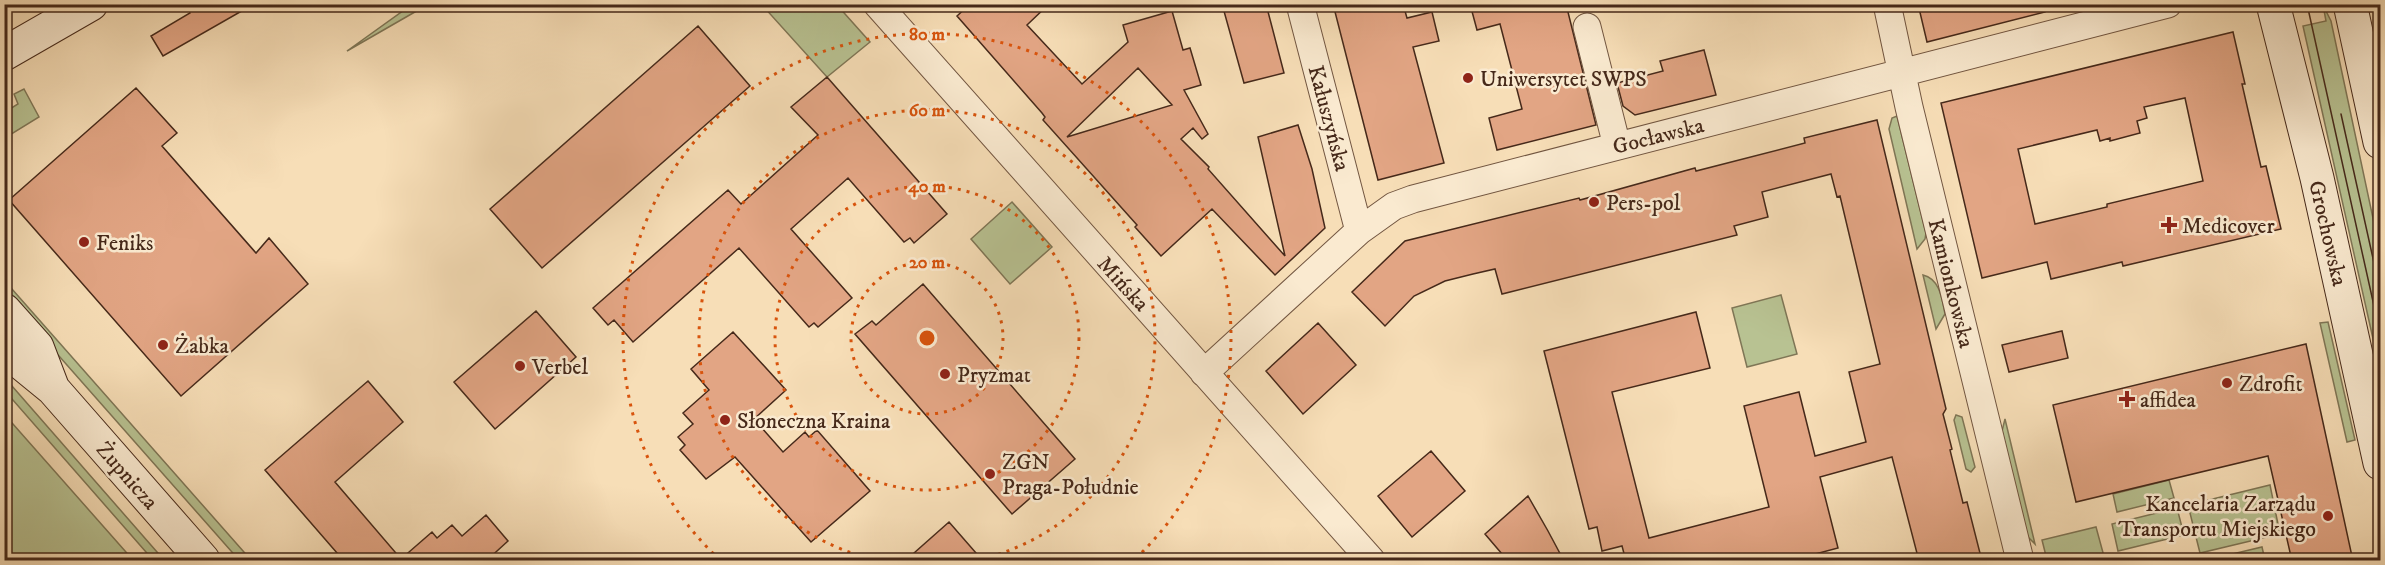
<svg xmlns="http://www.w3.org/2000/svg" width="2385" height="565" font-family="'IM FELL DW Pica',serif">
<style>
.green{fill:#b8c292;stroke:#7f7656;stroke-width:1.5}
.building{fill:#e2a584;stroke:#46291a;stroke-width:1.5;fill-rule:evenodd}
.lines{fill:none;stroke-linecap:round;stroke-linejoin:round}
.street-casing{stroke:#725641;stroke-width:29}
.secondary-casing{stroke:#46291a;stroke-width:35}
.street{stroke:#faead0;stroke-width:27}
.secondary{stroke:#faead0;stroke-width:33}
.tram{stroke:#46291a;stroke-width:1.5}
.ring{fill:none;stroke:#d8540d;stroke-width:3;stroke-dasharray:3 6}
.poi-dot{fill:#8f2418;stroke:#faead0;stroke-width:2}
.labels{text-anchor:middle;stroke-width:5;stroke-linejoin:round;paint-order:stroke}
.poi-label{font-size:22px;fill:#46291a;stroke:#faead0;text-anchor:start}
.street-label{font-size:22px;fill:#46291a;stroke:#faead0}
.centre{fill:#d8540d;stroke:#faead0;stroke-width:3}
.ring-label{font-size:18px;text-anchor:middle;font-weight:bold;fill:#d8540d;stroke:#faead0;stroke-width:5;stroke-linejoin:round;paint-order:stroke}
</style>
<rect width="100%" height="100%" fill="#f7deb7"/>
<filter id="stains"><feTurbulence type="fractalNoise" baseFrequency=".00333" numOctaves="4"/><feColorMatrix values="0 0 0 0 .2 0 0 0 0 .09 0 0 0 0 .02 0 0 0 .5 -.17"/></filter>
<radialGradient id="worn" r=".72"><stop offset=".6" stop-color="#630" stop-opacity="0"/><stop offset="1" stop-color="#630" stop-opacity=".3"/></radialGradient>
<path class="green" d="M 411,4 L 427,5 L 347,51 L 411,5 Z
M 762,5 L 837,5 L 870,42 L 827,77 Z
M 2323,5 L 2331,21 L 2380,251 L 2380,370 L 2303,26 L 2326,21 Z
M 24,89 L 39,117 L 5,138 L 5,112 L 18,104 L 14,94 Z
M 1897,116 L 1926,233 L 1925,239 L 1917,249 L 1889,129 L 1892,118 Z
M 1012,202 L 1052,247 L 1010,284 L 971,239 Z
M 1923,275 C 1940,279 1942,299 1945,314 L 1936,329 Z
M 4,280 L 251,560 L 239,560 L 14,305 L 5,294 Z
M 1781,295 L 1797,354 L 1747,367 L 1732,308 Z
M 2328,322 L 2355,440 L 2347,442 L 2320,323 Z
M 5,378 L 164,560 L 153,560 L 5,391 Z
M 5,415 L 133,560 L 5,560 L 5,478 L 10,471 L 5,467 Z
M 1956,415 L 1962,417 L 1975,467 L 1971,472 L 1966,469 L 1954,420 Z
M 2005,419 L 2035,544 L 2026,535 L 2002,431 Z
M 2169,480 L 2174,498 L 2117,512 L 2113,494 Z
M 2270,485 L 2280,534 L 2200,553 L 2188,505 Z
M 2177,508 L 2184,535 L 2118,551 L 2112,524 Z
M 2096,527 L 2105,560 L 2047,560 L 2042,540 Z
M 2262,547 L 2265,560 L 2229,560 L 2228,555 Z"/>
<path class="building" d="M 186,4 L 254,4 L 163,56 L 151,36 L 190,13 Z
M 970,4 L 1049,4 L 1027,25 L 1082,84 L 1128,42 L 1123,25 L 1172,11 L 1183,50 L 1190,48 L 1201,85 L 1184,90 L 1208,134 L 1202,139 L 1193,128 L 1181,139 L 1209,167 L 1208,169 L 1285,256 L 1258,137 L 1298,125 L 1312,169 L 1325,228 L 1275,275 L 1212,209 L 1161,256 L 1135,227 L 1137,225 L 1043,120 L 1045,117 L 1042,113 L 957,16 ZM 1138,68 L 1172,105 L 1067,137 Z
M 1222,4 L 1266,4 L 1284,73 L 1244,83 Z
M 1333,4 L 1403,4 L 1407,18 L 1432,12 L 1439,41 L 1413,47 L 1444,163 L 1378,180 Z
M 1470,4 L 1566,4 L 1596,125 L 1497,150 L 1489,118 L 1522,109 L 1500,24 L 1477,30 Z
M 1918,4 L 2044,4 L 2045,12 L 1927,42 Z
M 698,26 L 750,86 L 542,268 L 490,209 Z
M 2233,32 L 2245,84 L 2242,84 L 2261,167 L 2266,166 L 2281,229 L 2123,266 L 2122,262 L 2051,279 L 2047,262 L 1982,278 L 1941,103 ZM 2185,98 L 2203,181 L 2107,204 L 2107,207 L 2035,224 L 2018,149 L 2097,130 L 2100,141 L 2110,138 L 2110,141 L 2140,133 L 2137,121 L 2147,118 L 2144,107 Z
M 1704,50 L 1716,95 L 1635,115 L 1623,106 L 1617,83 L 1663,71 L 1660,61 Z
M 827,77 L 947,214 L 914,243 L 910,238 L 904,242 L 848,178 L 791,229 L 852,298 L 818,327 L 814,323 L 809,327 L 739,248 L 633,342 L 614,320 L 608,325 L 593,308 L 728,190 L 741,204 L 818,135 L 791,107 Z
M 136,88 L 177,133 L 162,146 L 256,253 L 269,238 L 308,284 L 181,396 L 9,200 Z
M 1877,120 L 1946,409 L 1943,414 L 1952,449 L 1950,450 L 1963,503 L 1967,502 L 1982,561 L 1919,561 L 1892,457 L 1820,477 L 1838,548 L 1789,561 L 1626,561 L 1622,546 L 1602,551 L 1597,527 L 1589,529 L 1544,351 L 1696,312 L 1710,368 L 1612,392 L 1649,538 L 1769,507 L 1744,406 L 1799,392 L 1815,456 L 1866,442 L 1849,372 L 1880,364 L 1840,196 L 1837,197 L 1831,174 L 1762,192 L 1768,217 L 1734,226 L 1737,235 L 1502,294 L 1495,269 L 1473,274 L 1445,281 L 1414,296 L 1385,326 L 1352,292 L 1405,241 L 1579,198 L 1580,200 L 1695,168 L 1696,171 L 1805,143 L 1804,138 Z
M 923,284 L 1075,459 L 1012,514 L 855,334 L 872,321 L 876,325 Z
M 536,311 L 576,357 L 495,429 L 454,382 Z
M 1318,323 L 1356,365 L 1303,414 L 1266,371 Z
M 2062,331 L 2068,358 L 2009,372 L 2002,345 Z
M 733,332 L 786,390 L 754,419 L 783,452 L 805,432 L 809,437 L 817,430 L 870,491 L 811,542 L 735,457 L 706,479 L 680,450 L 685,445 L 678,437 L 693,424 L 683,413 L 709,390 L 691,369 Z
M 2306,344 L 2353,561 L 2292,561 L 2268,456 L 2076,502 L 2053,405 Z
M 368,381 L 403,422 L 335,482 L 401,559 L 432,532 L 437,538 L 452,525 L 462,536 L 486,515 L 508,541 L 486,561 L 344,561 L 265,470 Z
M 1431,451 L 1465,491 L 1412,537 L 1378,496 Z
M 1528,496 L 1548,531 L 1564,561 L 1508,561 L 1485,534 Z
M 949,522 L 983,561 L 905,561 Z"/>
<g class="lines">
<g class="street-casing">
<path id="street" d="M 877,4 L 1371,560
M 1300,4 L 1359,231
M 1887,4 L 1909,107 L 2020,560
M 1587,27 L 1617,146
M 1204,373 L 1359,231 L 1394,206 L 1413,199 L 2168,4"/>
</g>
<g class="secondary-casing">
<path id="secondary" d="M 2273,4 L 2317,178 L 2380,463
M 2350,4 L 2380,142
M 4,54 L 91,4
M 4,310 L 37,347 L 53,389
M 4,349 L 53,389 L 203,560"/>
</g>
<use href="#street" class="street"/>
<use href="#secondary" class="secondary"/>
<path class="tram" d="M 2307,4 L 2380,333
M 2341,114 L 2380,290"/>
</g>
<g class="ring">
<circle cx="927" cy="338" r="76"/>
<circle cx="927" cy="338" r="152"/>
<path d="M876 560A228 228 0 1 1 978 560"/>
<path d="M720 560A304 304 0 1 1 1134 560"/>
</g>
<g class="poi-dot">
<circle cx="1468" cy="78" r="6"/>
<circle cx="1594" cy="202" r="6"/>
<path d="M2166 216h6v6h6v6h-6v6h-6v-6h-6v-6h6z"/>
<circle cx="84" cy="242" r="6"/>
<circle cx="163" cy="345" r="6"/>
<circle cx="520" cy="366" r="6"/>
<circle cx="945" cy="374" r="6"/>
<circle cx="2227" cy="383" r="6"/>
<path d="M2124 390h6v6h6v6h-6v6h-6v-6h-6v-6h6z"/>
<circle cx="725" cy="420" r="6"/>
<circle cx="990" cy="474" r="6"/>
<circle cx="2328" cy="516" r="6"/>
</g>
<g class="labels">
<g class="poi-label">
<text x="1480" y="86">Uniwersytet SWPS</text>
<text x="1606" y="210">Pers-pol</text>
<text x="2182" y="233">Medicover</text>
<text x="96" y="250">Feniks</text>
<text x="175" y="353">Żabka</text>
<text x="532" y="374">Verbel</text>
<text x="957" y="382">Pryzmat</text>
<text x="2239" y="391">Zdrofit</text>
<text x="2140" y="407">affidea</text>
<text x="737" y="428">Słoneczna Kraina</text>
<text x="1002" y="469">ZGN<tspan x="1002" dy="25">Praga-Południe</tspan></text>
<text x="2316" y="511" text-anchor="end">Kancelaria Zarządu<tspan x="2316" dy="25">Transportu Miejskiego</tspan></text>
</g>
<g class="street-label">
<text transform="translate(1330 118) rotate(75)" y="8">Kałuszyńska</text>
<text transform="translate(1658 135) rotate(-14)" y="8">Gocławska</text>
<text transform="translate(2329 233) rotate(77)" y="8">Grochowska</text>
<text transform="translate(1124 283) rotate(48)" y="8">Mińska</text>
<text transform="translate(1952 283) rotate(76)" y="8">Kamionkowska</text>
<text transform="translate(128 475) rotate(49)" y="8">Żupnicza</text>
</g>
</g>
<circle cx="927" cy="338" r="9" class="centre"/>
<g class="ring-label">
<text x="927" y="40">80 m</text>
<text x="927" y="116">60 m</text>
<text x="927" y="192">40 m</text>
<text x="927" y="268">20 m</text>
</g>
<rect width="2385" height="565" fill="none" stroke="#f7deb7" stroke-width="24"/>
<rect x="6" y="6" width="2373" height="553" fill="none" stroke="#46291a" stroke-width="3"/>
<rect x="12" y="12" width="2361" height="541" fill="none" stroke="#46291a" stroke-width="1.5"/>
<rect width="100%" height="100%" filter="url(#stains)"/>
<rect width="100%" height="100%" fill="url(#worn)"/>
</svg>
